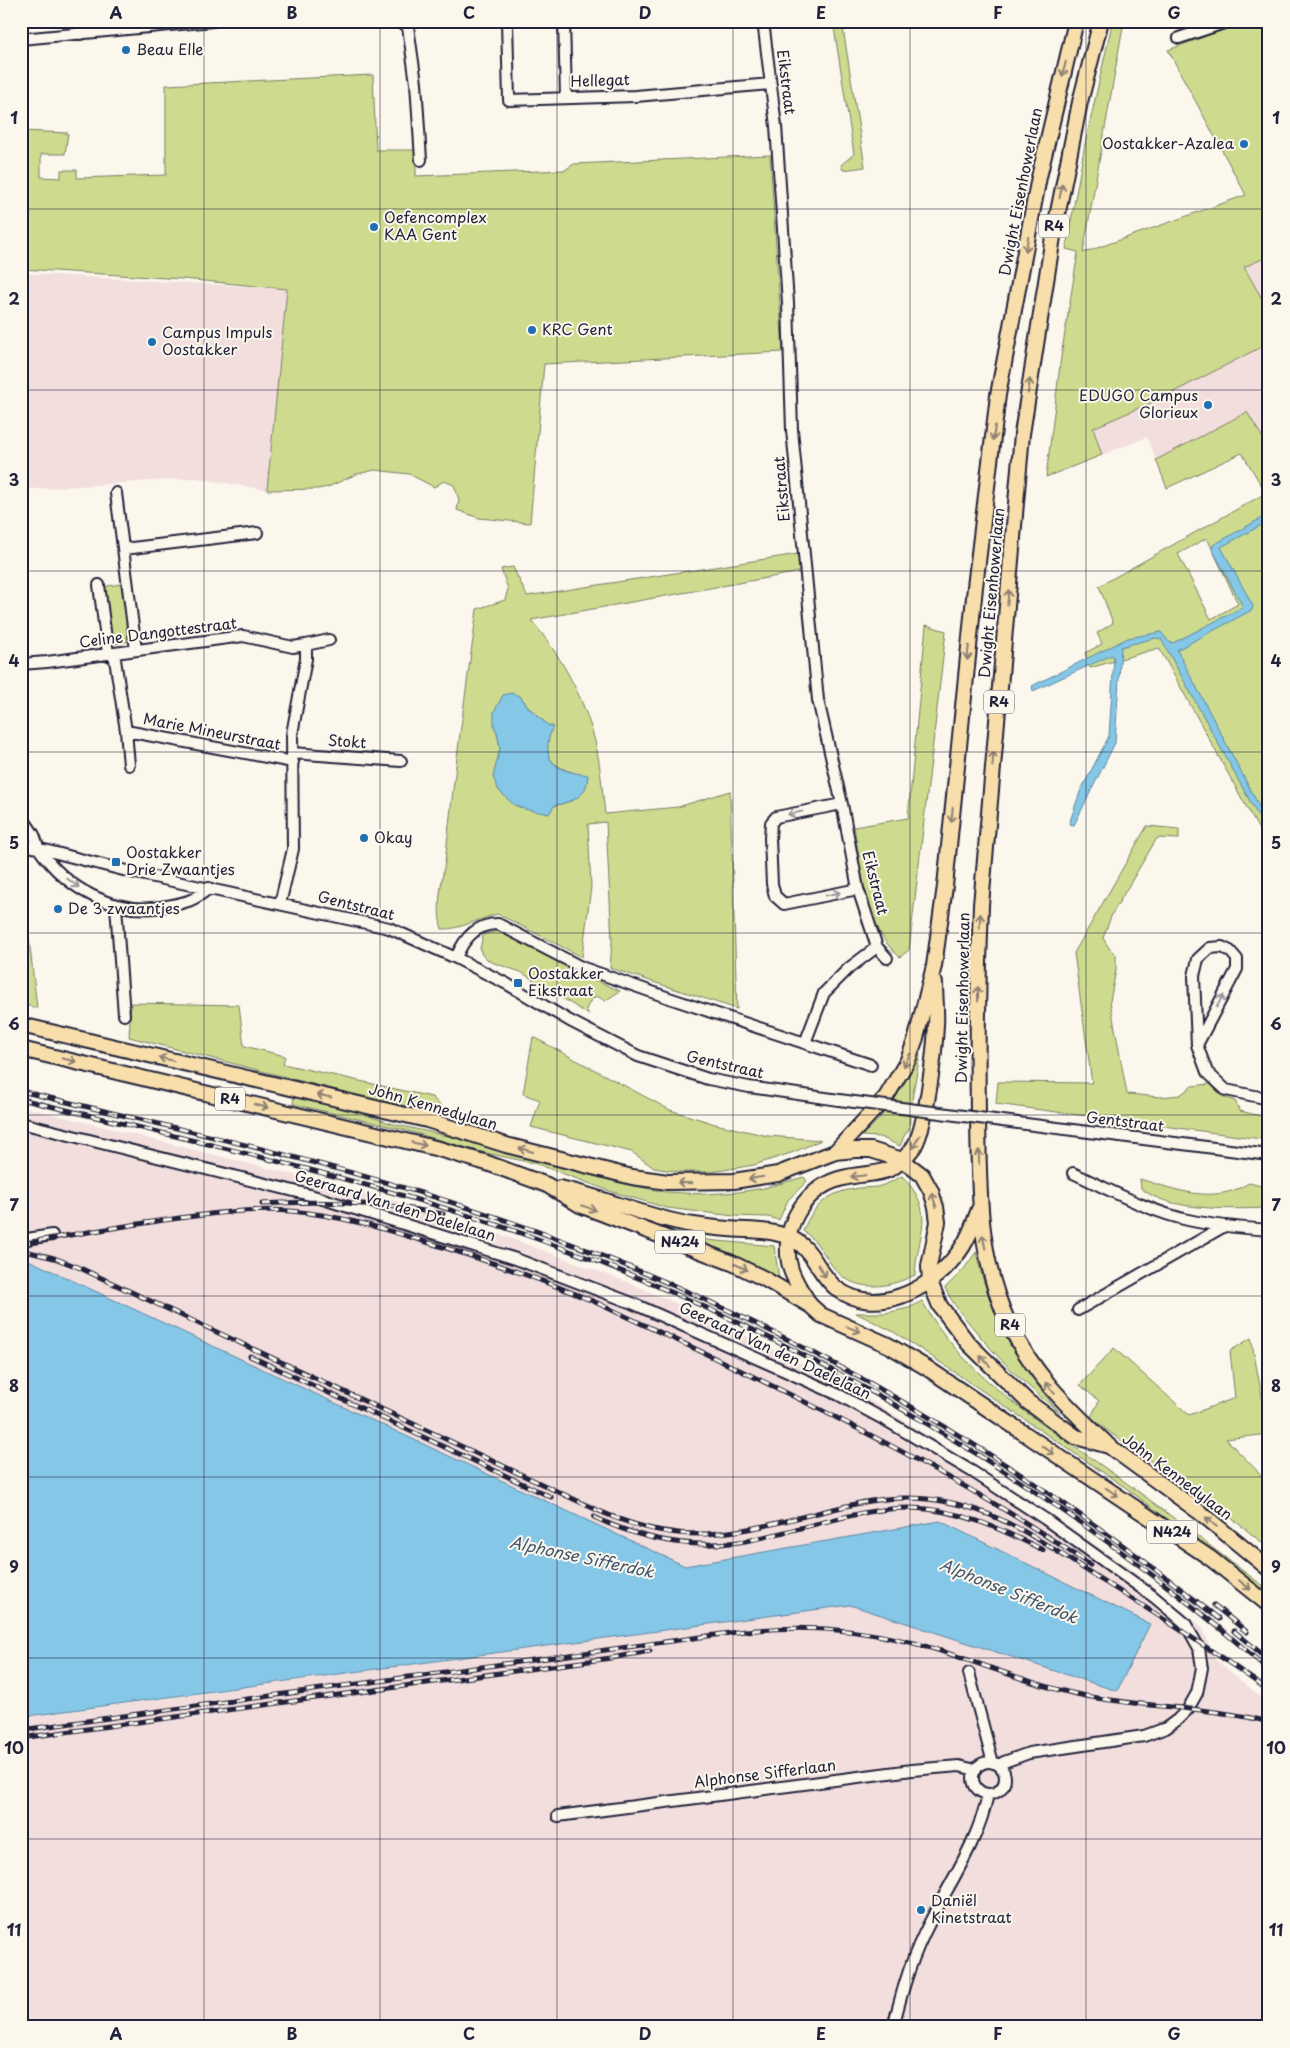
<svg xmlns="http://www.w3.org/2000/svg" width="1290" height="2048" font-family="'Playpen Sans',sans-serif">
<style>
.built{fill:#f2dedd}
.green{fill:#cedb8e;stroke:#787e64;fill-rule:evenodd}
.water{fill:#85c7e6;stroke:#5d85a2}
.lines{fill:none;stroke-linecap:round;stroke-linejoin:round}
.minor-casing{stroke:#22223b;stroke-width:14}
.highway-casing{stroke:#22223b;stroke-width:18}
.minor{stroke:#fbf7ec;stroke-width:10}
.highway{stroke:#f8deab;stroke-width:14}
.rail-casing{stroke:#22223b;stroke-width:5}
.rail{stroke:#fbf7ec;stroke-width:3;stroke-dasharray:9;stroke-linecap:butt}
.minor-bridge-casing{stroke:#22223b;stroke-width:14;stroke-linecap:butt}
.minor-bridge{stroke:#fbf7ec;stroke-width:10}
.oneway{stroke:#8d8073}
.oneway2{stroke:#99979c}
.grid{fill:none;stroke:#22223b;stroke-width:1;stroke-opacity:0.55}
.poi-dot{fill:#1f6fb2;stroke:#fbf7ec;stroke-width:2}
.labels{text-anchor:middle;stroke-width:4;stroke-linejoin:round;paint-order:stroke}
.shield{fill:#fbf7ec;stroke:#636270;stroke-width:1}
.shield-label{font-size:14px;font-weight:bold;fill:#22223b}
.poi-label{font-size:15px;fill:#22223b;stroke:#fbf7ec;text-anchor:start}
.street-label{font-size:15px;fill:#22223b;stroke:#fbf7ec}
.water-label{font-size:16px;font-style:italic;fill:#40546e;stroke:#fbf7ec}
.neatline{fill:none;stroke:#22223b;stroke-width:2}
.grid-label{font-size:16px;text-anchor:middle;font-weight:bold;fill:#22223b}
</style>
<rect width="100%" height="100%" fill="#fbf7ec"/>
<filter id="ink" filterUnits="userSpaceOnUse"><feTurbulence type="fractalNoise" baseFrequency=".02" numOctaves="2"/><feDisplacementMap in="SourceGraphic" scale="10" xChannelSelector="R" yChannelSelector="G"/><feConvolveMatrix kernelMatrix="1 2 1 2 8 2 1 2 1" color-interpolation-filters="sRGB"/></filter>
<g filter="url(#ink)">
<path class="built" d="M 1269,256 L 1269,311 L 1244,267 Z
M 21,273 L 287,289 L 267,490 L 196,478 L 21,490 Z
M 1269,343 L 1269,448 L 1247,412 L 1156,460 L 1147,437 L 1102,455 L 1093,428 L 1162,398 Z
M 21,1106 L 389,1199 L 502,1235 L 637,1286 L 733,1329 L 791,1358 L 880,1406 L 1024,1495 L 1140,1576 L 1202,1627 L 1215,1659 L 1269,1704 L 1269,2027 L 21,2027 L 21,1718 L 850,1605 L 1117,1691 L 940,1521 L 685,1566 L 24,1258 L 21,1259 Z"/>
<path class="green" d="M 833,21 L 917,21 L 917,26 L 842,22 L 865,167 L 843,170 L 841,165 L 854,154 Z
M 1248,21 L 1269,21 L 1269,256 L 1244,267 L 1269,311 L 1269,343 L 1162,398 L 1093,428 L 1102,455 L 1046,477 L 1061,357 L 1078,252 L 1066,249 L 1085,144 L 1112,24 L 1123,26 L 1083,253 L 1246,195 L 1168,50 Z
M 373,75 L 376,150 L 416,150 L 416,176 L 565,170 L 574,164 L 770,155 L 783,352 L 544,364 L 530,523 L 479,518 L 457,510 L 459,500 L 454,485 L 444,481 L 434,487 L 409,474 L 375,470 L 357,474 L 328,487 L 318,489 L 267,490 L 287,289 L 183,279 L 22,269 L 26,148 L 21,147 L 21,131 L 68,133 L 65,154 L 41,154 L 41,177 L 61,178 L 61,170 L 77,170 L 77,178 L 166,175 L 166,85 Z
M 1247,412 L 1269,448 L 1269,839 L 1263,837 L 1159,648 L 1090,668 L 1085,653 L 1102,644 L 1097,633 L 1113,623 L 1099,586 L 1266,493 L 1242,453 L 1167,488 L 1156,460 ZM 1207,538 L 1238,604 L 1211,619 L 1178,554 Z
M 798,554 L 800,572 L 531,620 C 559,653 581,692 593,734 C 600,757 602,789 605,814 L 678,807 L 730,791 L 737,1009 L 610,968 L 612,941 L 606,822 L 588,824 L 591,887 L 582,957 L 498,914 C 480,918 459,930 442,929 C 435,907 443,877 446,854 C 454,772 466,691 477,609 L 505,600 L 508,589 L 501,569 L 513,567 L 527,596 ZM 520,696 L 529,708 L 549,726 C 549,734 546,743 547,750 C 548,763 563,769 574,773 L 574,800 L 554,806 L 500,748 L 497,732 Z
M 121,584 L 130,641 L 110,645 L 102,587 Z
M 926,625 L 946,631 L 909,950 L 900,957 C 866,931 861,866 854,827 L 908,818 Z
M 1147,826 L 1179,829 L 1179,839 L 1157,838 L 1112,914 L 1103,938 L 1109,948 L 1116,955 L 1116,970 L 1110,1001 L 1127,1094 L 1160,1097 L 1180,1095 L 1192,1086 L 1210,1084 L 1222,1096 L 1235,1101 L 1240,1111 L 1269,1118 L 1269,1140 L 996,1104 L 998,1082 L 1092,1083 L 1074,953 Z
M 21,928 L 28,930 L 37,1008 L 21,1004 Z
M 498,931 L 506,934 L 571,969 L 620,991 L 605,1001 L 597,996 L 591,1000 L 586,1009 L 589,1015 L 521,972 L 491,962 L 482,955 L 480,949 L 483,935 Z
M 131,1003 L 239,1005 L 244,1046 L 285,1056 L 283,1064 L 432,1097 L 441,1106 L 437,1116 L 129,1037 Z
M 533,1037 L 670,1110 L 715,1124 L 768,1136 L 821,1140 L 794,1152 L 754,1165 L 711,1172 L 680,1172 L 654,1168 L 632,1152 L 531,1127 L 540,1100 L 523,1094 Z
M 917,1055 L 920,1055 L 913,1093 L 909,1129 L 904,1136 L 900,1146 L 880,1137 L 861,1136 C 888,1114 905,1086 917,1055 Z
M 294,1097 L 345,1108 L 393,1124 L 465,1140 L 616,1182 L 665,1192 L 704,1194 L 739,1192 L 764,1188 L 804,1177 L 807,1181 L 788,1200 L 779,1220 L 768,1217 L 734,1216 L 667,1208 L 610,1191 L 537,1164 L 482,1152 L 401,1129 L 293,1104 Z
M 902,1176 C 938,1214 917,1232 915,1275 C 886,1289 851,1294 831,1264 C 821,1250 817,1241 803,1231 C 812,1207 829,1192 854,1189 C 862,1187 870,1188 877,1187 C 886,1185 895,1180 902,1176 Z
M 1140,1179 C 1177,1190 1213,1205 1249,1183 L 1269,1188 L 1269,1208 C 1235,1209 1167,1212 1141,1188 Z
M 687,1235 L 706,1240 L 774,1246 L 779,1278 L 727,1252 L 686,1237 Z
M 976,1252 C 989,1313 1019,1366 1060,1413 C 1028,1387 1000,1361 974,1329 C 963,1316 952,1303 945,1288 L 964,1269 Z
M 922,1301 C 964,1377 1040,1422 1108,1470 C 1163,1508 1215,1551 1269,1590 L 1269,1597 L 1129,1490 L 919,1348 L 892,1331 L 856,1313 L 886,1313 L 909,1308 Z
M 1251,1338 L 1269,1434 L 1226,1439 L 1269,1483 L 1269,1548 L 1225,1513 L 1112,1434 L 1091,1417 L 1099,1401 L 1080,1385 L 1114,1348 L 1189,1415 L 1235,1398 L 1230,1351 Z"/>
<path class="water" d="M 1269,514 L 1269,521 L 1221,547 L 1253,606 L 1252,610 L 1177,650 L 1269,825 L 1269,836 L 1161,639 L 1155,638 L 1121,647 L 1115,743 L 1074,825 L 1069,824 L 1080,792 L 1109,736 L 1114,658 L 1112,655 L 1033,691 L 1032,686 L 1128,638 L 1161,632 L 1169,642 L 1173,643 L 1243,607 L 1212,549 L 1213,545 Z
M 511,693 L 520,696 L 529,708 L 549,726 L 553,726 C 539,761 554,771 588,775 C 587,799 573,800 554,806 L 549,814 L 524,809 L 514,805 L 499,791 L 493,777 L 500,748 L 497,732 L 494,727 L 494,712 L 503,695 Z
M 24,1258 L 685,1566 L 940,1521 L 1150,1624 L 1117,1691 L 850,1605 L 21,1717 L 21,1259 Z"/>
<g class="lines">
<g class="minor-casing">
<path id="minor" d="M 80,21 L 81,34
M 400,21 L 408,27 L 416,83 L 421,160
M 507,21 L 509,100 L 636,96 L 771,84
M 564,21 L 566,97
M 763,21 L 776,126 L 788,303 L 792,430 L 818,700 L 842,804 L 858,889 L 877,947 L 887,958
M 1179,38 L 1230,21
M 21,39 L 213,21
M 116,493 L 136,650
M 124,549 L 257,533
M 99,585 L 108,654
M 306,645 L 329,640
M 114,653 L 126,731 L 129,765
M 21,664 L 47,662 L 243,636 L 293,647 L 306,645 L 306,659 L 292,734 L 293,849 L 280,904
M 126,731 L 293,762
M 292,753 L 401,761
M 842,804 L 776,817 L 771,823 L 770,838 L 772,884 L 775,896 L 784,904 L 858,889
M 21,815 C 25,822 30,828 34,835 C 36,839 37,845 39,849 C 66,888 113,915 161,907 C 182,903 192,903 209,888
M 21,844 L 131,872 L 389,928 L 456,958 L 507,984 L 570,1021 L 638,1056 L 708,1079 L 749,1087 L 839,1100
M 116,906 L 124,1015
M 456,958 C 464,938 476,924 498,924 L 581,967 L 672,999 L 871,1065
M 805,1043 L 824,993 L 849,968 L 877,947
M 1197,1045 L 1237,969 L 1237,959 L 1230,951 L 1222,947 L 1210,948 L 1198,959 L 1194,976 L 1197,1045 L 1207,1072 L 1226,1090 L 1269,1099
M 21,1123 L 310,1195 L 516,1259 L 632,1303 L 839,1395 L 887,1421 L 973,1472 L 1045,1519 L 1154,1597 L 1185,1623 L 1199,1648 L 1202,1668 L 1197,1693 L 1188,1709 L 1177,1720 L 1166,1728 L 1144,1736 L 1029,1753 L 1004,1762 L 999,1765
M 1018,1123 L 1269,1155
M 1073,1173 C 1110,1190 1148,1211 1188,1220 C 1215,1226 1242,1228 1269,1230
M 21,1240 L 52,1235
M 1078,1310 L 1223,1227
M 969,1673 L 993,1763
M973 1778a16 16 0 1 1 32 0a16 16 0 1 1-32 0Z
M 558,1816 L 912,1770 L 959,1766 L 976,1770
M 893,2027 C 901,1996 909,1965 923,1936 C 945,1889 978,1845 988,1794"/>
</g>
<g class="highway-casing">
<path id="highway" d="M 1101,21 L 1080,102 L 1053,237 L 1022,434 L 981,905 C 978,974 977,1043 978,1113 C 979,1185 977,1257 1009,1324 C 1033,1374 1067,1406 1106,1443
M 21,1025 L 427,1120 L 506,1145 L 632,1177 L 668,1182 L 734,1181 L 778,1174 L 835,1152 L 855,1150 L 871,1150 L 902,1160 L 922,1175 L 931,1191 L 936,1207 L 938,1222 L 929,1266 L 930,1282 L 940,1306 L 968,1343 L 1028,1402 L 1076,1437 L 1109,1446 L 1202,1514 L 1269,1569
M 21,1049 L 439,1149 L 487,1163 L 547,1185 L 580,1205 L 732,1263 L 763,1278 L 811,1306 L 821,1315 L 888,1345 L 927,1368 L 1210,1558 L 1269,1605
M 835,1152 L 886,1097 L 908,1060 L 916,1038 L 934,966 L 945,886 L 975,587 L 998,395 L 1039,177 L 1076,21
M 560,1188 C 603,1197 643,1216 687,1224 C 700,1226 714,1228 728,1229 C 748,1231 769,1229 788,1237 C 813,1246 817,1273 836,1288 C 875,1318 929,1290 955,1257 C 967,1243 973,1226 979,1209
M 809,1303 C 802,1292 795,1282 791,1270 C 779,1232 802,1190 839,1179 C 873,1169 887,1182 913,1148 C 926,1131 935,1049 936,1025 C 937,1011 935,997 935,983"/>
</g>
<use href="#minor" class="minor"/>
<use href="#highway" class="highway"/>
<g class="rail-casing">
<path id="rail" d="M 21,1091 C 178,1129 337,1163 490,1215 C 755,1303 1001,1444 1219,1619
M 21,1099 C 197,1142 375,1180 546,1242 C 803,1335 1063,1490 1269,1670
M 262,1204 C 323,1200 383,1203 443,1214
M 21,1244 C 67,1235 112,1228 158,1221 C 202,1215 246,1208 291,1211 C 336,1215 378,1227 420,1240 C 480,1258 538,1278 595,1302 C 630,1318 665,1335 700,1351 C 834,1415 967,1480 1090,1565
M 21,1250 L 54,1258 L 78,1267 L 597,1510 C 683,1549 734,1534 821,1512 C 851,1505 880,1497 910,1498 C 989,1499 1044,1544 1108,1584 C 1163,1618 1217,1653 1269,1691
M 250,1356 L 551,1497
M 594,1517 C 640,1539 688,1549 739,1542 C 765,1538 791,1530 816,1524 C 848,1516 878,1508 910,1508 C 959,1509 1001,1529 1043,1550
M 1214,1605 L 1247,1632
M 1234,1631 L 1269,1660
M 21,1730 L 737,1632 C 795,1625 854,1628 910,1642 C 968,1657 1023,1683 1081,1695 C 1143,1708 1207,1706 1269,1722
M 21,1738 L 611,1658 L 650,1651"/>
</g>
<use href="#rail" class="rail"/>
<g class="minor-bridge-casing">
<path id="minor-bridge" d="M 839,1100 L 1018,1123"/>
</g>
<use href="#minor-bridge" class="minor-bridge"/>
</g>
<defs><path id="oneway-shaft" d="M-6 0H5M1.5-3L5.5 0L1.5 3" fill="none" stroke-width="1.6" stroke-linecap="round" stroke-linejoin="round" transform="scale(1.25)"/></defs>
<g class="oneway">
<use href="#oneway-shaft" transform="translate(1064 69) rotate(104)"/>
<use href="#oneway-shaft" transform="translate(1061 191) rotate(-79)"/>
<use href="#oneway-shaft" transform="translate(1027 244) rotate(100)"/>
<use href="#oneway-shaft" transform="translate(1029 386) rotate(-82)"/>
<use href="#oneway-shaft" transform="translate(994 433) rotate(97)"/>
<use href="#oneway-shaft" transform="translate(1008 597) rotate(-85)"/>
<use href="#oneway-shaft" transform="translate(968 653) rotate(96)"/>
<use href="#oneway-shaft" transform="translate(993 759) rotate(-85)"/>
<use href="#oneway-shaft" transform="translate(952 815) rotate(96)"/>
<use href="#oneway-shaft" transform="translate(980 921) rotate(-87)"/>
<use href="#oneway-shaft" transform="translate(978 994) rotate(-90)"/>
<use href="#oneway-shaft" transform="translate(166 1059) rotate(-167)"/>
<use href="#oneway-shaft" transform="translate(69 1060) rotate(13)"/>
<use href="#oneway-shaft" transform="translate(907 1060) rotate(115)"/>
<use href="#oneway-shaft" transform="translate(324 1096) rotate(-168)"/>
<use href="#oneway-shaft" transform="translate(261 1106) rotate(13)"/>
<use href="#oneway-shaft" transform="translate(916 1142) rotate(119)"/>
<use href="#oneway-shaft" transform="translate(419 1144) rotate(14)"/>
<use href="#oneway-shaft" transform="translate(526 1150) rotate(-164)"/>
<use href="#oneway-shaft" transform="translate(979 1157) rotate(-91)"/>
<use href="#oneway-shaft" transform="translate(858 1176) rotate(174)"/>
<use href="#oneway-shaft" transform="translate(756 1178) rotate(171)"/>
<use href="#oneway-shaft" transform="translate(685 1183) rotate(-178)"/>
<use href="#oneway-shaft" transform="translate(934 1200) rotate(-108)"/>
<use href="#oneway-shaft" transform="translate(589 1208) rotate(20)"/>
<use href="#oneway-shaft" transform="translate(984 1242) rotate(-101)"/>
<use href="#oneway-shaft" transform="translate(741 1267) rotate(26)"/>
<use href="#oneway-shaft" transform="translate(822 1271) rotate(58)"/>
<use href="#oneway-shaft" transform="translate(853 1329) rotate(22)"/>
<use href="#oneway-shaft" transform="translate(985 1361) rotate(-134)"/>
<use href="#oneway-shaft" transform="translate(1050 1388) rotate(-130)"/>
<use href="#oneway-shaft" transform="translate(1048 1450) rotate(33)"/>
<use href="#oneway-shaft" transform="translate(1112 1492) rotate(34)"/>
<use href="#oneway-shaft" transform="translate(1211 1522) rotate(-140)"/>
<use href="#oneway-shaft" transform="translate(1245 1585) rotate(38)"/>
</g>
<g class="oneway2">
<use href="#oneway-shaft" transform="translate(795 813) rotate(169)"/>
<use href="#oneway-shaft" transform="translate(73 883) rotate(37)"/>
<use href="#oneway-shaft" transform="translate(833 894) rotate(-11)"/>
<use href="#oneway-shaft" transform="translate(1220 1001) rotate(-62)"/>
</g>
</g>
<path class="grid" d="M 204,21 L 204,2027M 380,21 L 380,2027M 557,21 L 557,2027M 733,21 L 733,2027M 910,21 L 910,2027M 1086,21 L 1086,2027M 21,209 L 1269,209M 21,390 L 1269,390M 21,571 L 1269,571M 21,752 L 1269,752M 21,933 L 1269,933M 21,1115 L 1269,1115M 21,1296 L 1269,1296M 21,1477 L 1269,1477M 21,1658 L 1269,1658M 21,1839 L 1269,1839"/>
<g class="poi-dot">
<circle cx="126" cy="50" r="5"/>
<circle cx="1244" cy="144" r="5"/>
<circle cx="374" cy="227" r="5"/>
<circle cx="532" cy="330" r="5"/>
<circle cx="152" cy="342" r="5"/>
<circle cx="1208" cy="405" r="5"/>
<circle cx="364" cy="838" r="5"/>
<rect x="111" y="857" width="10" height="10" rx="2.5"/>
<circle cx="58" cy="909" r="5"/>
<rect x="513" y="978" width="10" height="10" rx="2.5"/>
<circle cx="921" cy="1910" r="5"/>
</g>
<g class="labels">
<g class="shield">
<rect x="1039" y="214.5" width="30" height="23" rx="4"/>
<rect x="984" y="690.5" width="30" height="23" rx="4"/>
<rect x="215" y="1087.5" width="30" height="23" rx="4"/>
<rect x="655" y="1230.5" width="50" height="23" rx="4"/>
<rect x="995" y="1313.5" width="30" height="23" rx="4"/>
<rect x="1147" y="1520.5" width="50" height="23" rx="4"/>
</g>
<g class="shield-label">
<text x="1054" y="231">R4</text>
<text x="999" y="707">R4</text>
<text x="230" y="1104">R4</text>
<text x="680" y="1247">N424</text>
<text x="1010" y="1330">R4</text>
<text x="1172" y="1537">N424</text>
</g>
<g class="poi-label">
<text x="136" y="55">Beau Elle</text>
<text x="1234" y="149" text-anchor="end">Oostakker-Azalea</text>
<text x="384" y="223">Oefencomplex<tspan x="384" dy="17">KAA Gent</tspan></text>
<text x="542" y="335">KRC Gent</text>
<text x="162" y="338">Campus Impuls<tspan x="162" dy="17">Oostakker</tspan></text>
<text x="1198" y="401" text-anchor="end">EDUGO Campus<tspan x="1198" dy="17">Glorieux</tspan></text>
<text x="374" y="843">Okay</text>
<text x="126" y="858">Oostakker<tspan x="126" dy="17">Drie Zwaantjes</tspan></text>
<text x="68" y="914">De 3 zwaantjes</text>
<text x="528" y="979">Oostakker<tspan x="528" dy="17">Eikstraat</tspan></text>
<text x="931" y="1906">Daniël<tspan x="931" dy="17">Kinetstraat</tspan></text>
</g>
<g class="street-label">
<text transform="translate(600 81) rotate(-2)" y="5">Hellegat</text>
<text transform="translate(786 82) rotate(83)" y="5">Eikstraat</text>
<text transform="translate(1021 192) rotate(-79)" y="5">Dwight Eisenhowerlaan</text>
<text transform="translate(782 489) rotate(-95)" y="5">Eikstraat</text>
<text transform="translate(992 593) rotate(-85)" y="5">Dwight Eisenhowerlaan</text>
<text transform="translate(158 633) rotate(-7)" y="5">Celine Dangottestraat</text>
<text transform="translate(212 732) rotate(11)" y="5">Marie Mineurstraat</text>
<text transform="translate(347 742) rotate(4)" y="5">Stokt</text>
<text transform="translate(875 883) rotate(76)" y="5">Eikstraat</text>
<text transform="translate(356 906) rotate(14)" y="5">Gentstraat</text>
<text transform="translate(963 998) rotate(-89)" y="5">Dwight Eisenhowerlaan</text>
<text transform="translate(725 1065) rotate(13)" y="5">Gentstraat</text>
<text transform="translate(433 1107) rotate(16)" y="5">John Kennedylaan</text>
<text transform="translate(1125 1122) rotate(7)" y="5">Gentstraat</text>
<text transform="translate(395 1206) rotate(17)" y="5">Geeraard Van den Daelelaan</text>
<text transform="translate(775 1351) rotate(25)" y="5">Geeraard Van den Daelelaan</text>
<text transform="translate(1177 1477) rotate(37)" y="5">John Kennedylaan</text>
<text transform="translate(765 1774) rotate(-7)" y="5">Alphonse Sifferlaan</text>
</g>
<g class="water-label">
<text transform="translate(582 1557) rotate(12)" y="6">Alphonse Sifferdok</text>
<text transform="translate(1009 1591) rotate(22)" y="6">Alphonse Sifferdok</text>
</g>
</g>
<rect width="1290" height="2048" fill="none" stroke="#fbf7ec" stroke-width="55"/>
<rect x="28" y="28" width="1234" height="1992" class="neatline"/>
<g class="grid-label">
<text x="116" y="19">A</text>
<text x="292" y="19">B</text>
<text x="469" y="19">C</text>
<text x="645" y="19">D</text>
<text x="821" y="19">E</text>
<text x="998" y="19">F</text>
<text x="1174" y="19">G</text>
<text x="14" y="124">1</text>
<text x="1276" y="124">1</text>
<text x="14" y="305">2</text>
<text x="1276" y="305">2</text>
<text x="14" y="486">3</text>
<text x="1276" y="486">3</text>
<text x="14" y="667">4</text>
<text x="1276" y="667">4</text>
<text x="14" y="849">5</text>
<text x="1276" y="849">5</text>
<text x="14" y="1030">6</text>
<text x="1276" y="1030">6</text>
<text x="14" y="1211">7</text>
<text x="1276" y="1211">7</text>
<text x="14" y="1392">8</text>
<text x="1276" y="1392">8</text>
<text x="14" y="1573">9</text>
<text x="1276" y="1573">9</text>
<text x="14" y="1754">10</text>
<text x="1276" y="1754">10</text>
<text x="14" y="1936">11</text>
<text x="1276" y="1936">11</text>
<text x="116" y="2040">A</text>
<text x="292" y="2040">B</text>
<text x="469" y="2040">C</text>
<text x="645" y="2040">D</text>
<text x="821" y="2040">E</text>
<text x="998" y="2040">F</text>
<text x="1174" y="2040">G</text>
</g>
</svg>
